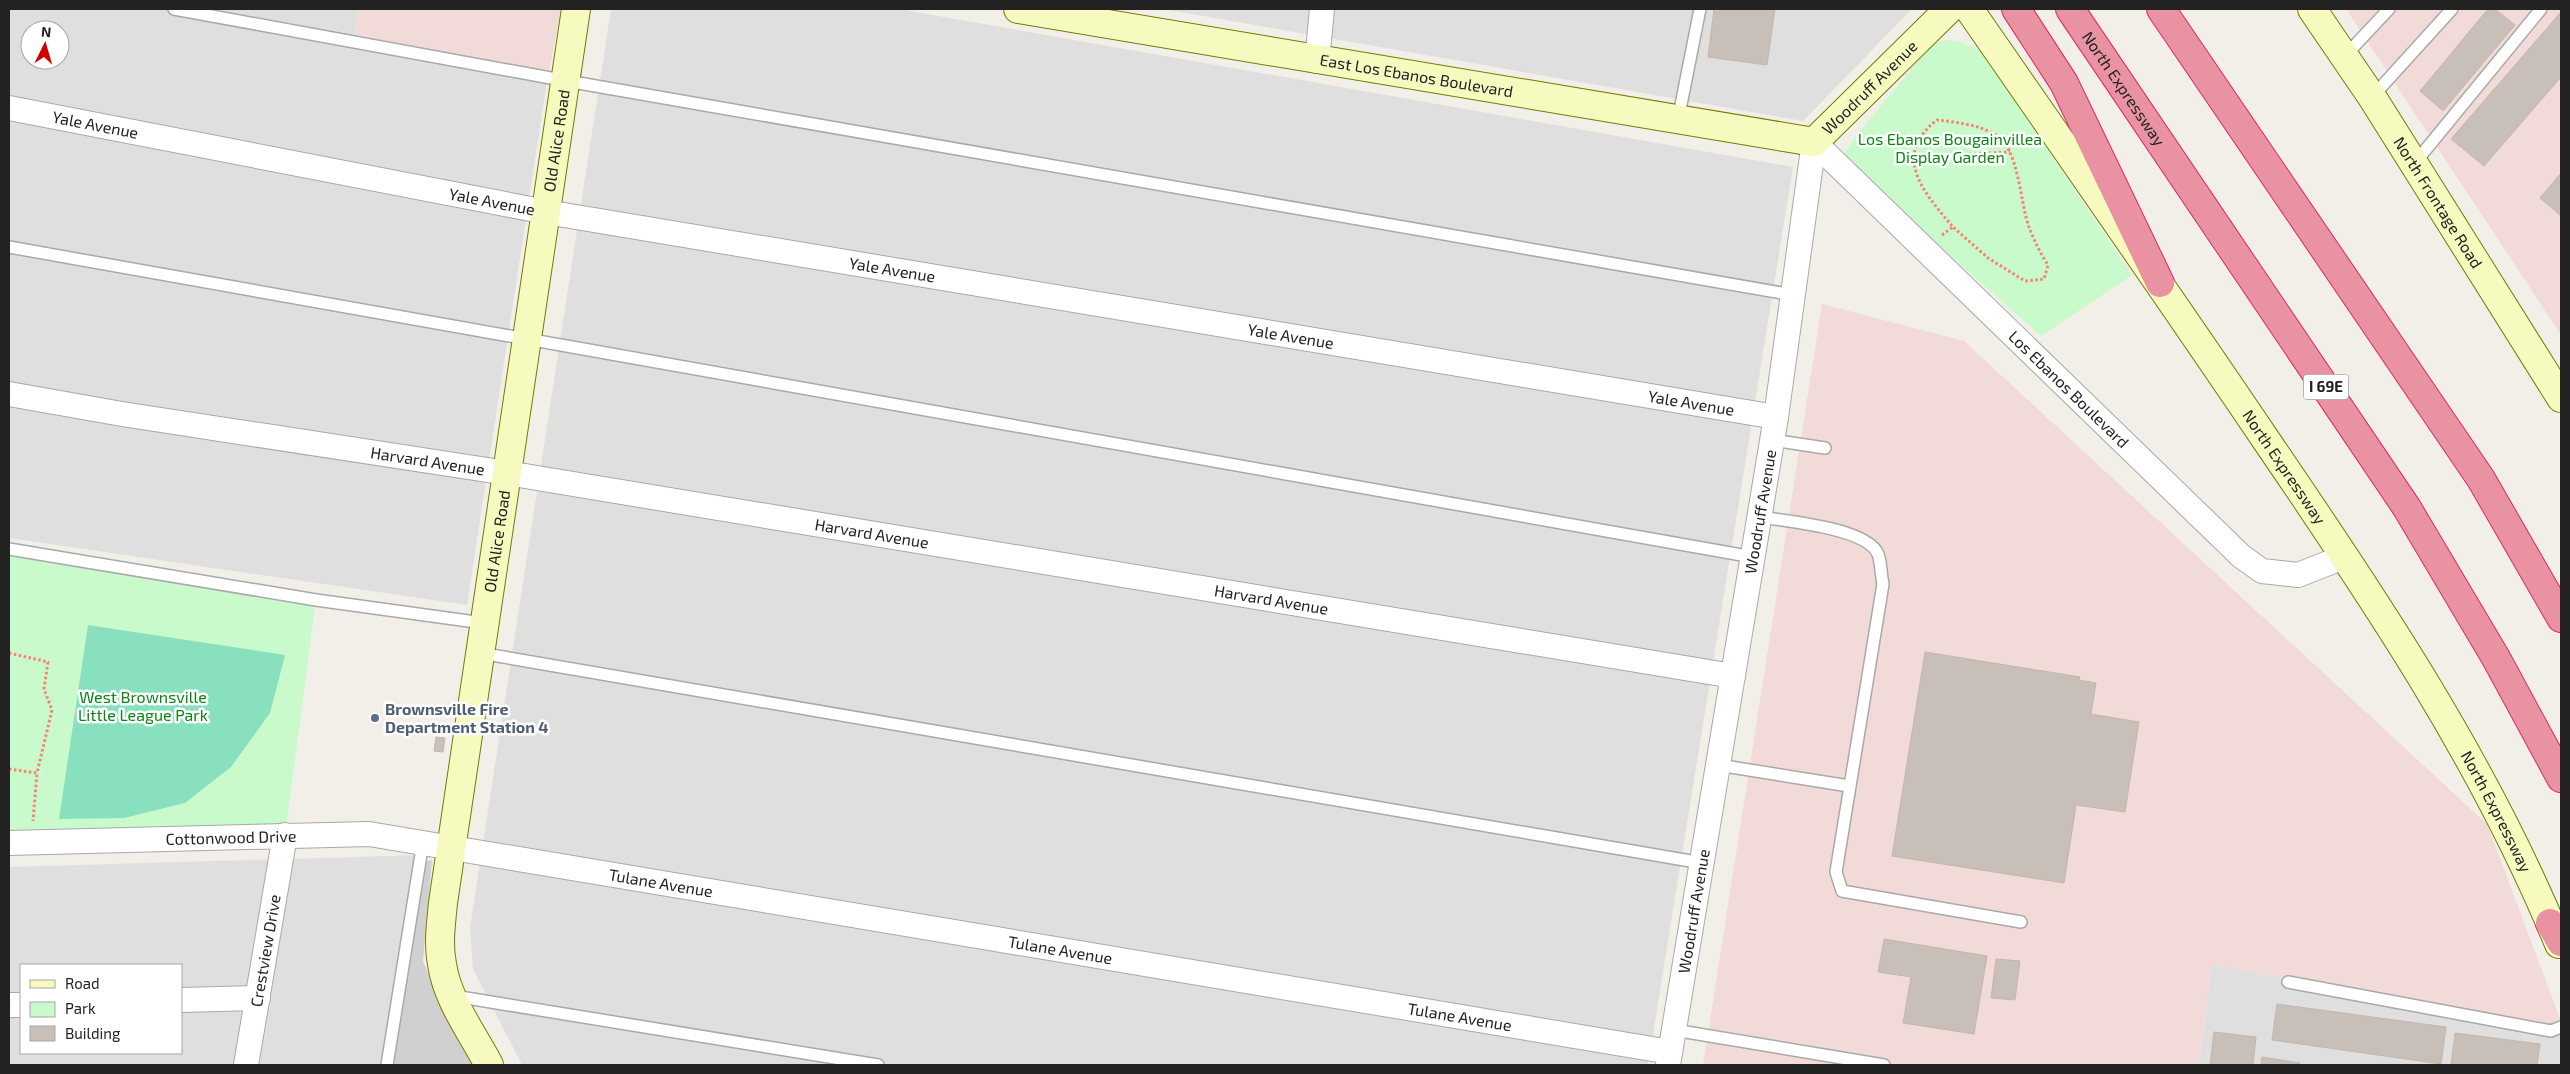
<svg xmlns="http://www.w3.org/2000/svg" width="2570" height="1074" font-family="'Exo 2',sans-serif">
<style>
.residential{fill:#e0dfdf;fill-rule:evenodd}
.commercial{fill:#f2dad9}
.religious{fill:#d0d0d0}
.park{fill:#c8facc}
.pitch{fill:#88e0be}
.building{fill:#c7bfb8;stroke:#c4b6ab}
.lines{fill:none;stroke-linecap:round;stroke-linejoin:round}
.lane-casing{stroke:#a9a9a9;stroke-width:14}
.street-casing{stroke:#a9a9a9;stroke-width:26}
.secondary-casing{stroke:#707d05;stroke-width:30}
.highway-casing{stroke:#dc2a67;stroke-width:30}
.path{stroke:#fa8072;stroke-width:3;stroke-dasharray:2.5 2.5;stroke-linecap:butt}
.lane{stroke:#fff;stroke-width:11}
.street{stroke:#fff;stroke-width:24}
.secondary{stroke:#f7fabf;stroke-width:28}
.highway{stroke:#e892a2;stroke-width:28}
.service-dot{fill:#5c6f8a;stroke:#fff;stroke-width:2}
.labels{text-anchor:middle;stroke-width:5;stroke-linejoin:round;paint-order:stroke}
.shield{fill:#fff;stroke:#646464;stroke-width:1}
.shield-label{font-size:15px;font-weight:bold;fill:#222}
.street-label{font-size:16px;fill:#222;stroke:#fff}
.park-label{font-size:16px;fill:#0c8416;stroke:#fff}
.service-label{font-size:16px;font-weight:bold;fill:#4e5e75;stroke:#fff;text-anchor:start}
</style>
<rect width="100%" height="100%" fill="#f2efe9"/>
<path class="residential" d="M 9,9 L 359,9 L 355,38 L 547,81 L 467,605 L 9,538 ZM 30,30 L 60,30 L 60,60 L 30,60 Z
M 611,9 L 899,9 L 1793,167 L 1648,1065 L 522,1065 L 473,969 L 470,928 Z
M 1163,9 L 1912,9 L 1803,121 Z
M 422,855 L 390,1065 L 9,1065 L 9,867 ZM 21,965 L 181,965 L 181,1053 L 21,1053 Z
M 2212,964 L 2561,1032 L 2561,1065 L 2199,1065 Z"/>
<path class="commercial" d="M 359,9 L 561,9 L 547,81 L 355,39 Z
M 2346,9 L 2561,9 L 2561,335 Z
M 1822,304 L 1964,341 L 2487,824 L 2561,1021 L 2561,1032 L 2212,964 L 2199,1065 L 1703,1065 Z"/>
<path class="religious" d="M 432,860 L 423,961 L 442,1006 L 475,1065 L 389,1065 L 420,862 Z"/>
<path class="park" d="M 1946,40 L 1961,42 L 1981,51 L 2132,275 L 2041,336 L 1871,185 L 1843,155 L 1858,133 L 1934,43 Z
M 9,549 L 316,600 L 285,835 L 9,843 Z"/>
<path class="pitch" d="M 88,625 L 285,655 L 270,713 L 231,767 L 185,803 L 124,818 L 59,819 Z"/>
<path class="building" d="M 1714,9 L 1775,9 L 1767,65 L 1708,57 Z
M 2488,9 L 2495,9 L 2515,25 L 2443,111 L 2420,91 Z
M 2561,12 L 2561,77 L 2484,166 L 2451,139 Z
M 2561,173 L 2561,216 L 2540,198 Z
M 1925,652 L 2080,677 L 2079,680 L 2096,683 L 2091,714 L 2139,722 L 2125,812 L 2076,805 L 2064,883 L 1892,856 Z
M 436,737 L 445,738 L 443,752 L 434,751 Z
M 1884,939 L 1987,956 L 1974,1034 L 1903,1023 L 1911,977 L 1878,972 Z
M 1996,959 L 2020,961 L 2015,1000 L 1991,998 Z
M 2277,1004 L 2446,1027 L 2441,1064 L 2272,1040 Z
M 2214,1032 L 2256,1037 L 2253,1065 L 2210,1065 Z
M 2455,1033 L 2540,1044 L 2537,1065 L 2451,1065 Z
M 2262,1057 L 2300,1063 L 2299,1065 L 2261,1065 Z"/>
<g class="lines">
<g class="lane-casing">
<path id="lane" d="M 174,9 L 567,81 L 1793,295
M 2344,57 L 2389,9
M 2373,96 L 2452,9
M 1678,120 L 1700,9
M 2414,164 L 2541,9
M 9,247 L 1753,557
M 1772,440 L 1825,448
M 1760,517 C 1786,521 1867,528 1878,554 C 1881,562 1881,575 1883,584 L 1836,872 L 1842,891 L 2021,922
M 9,549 L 316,600 L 483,623
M 480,653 L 1702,863
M 1718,765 L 1849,786
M 2288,982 L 2551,1031 L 2561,1027
M 454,996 L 878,1065
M 1674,1030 L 1884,1065
M 387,1065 L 423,842"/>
</g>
<g class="street-casing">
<g id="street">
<path d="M 1317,61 L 1322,9"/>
<path id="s1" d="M 9,108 L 546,212 L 1776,417"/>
<path id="s2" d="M 1814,142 L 2241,556 L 2262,571 L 2298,575 L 2346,556"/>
<path id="s3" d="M 9,394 L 122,414 L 507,473 L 1733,676"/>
<path id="s4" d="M 9,843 L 369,834 L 1670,1052"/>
<path d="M 181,1000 L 258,998"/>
<path d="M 9,1005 L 21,1005"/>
<path id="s5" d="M 246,1065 L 285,835"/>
<path id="s6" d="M 1668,1065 L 1776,417 L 1814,142"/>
</g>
</g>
<g class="secondary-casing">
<g id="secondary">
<path id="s7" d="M 1018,9 L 1814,142 L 1949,9"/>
<path id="s8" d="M 1969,9 C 2068,152 2168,295 2266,440 C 2376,601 2485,763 2559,944"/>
<path id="s9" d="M 2312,9 L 2372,97 L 2561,398"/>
<path id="s10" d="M 489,1065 C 473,1034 447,1000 442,964 C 438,944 441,924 443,903 L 576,9"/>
</g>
</g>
<g class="highway-casing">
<g id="highway">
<path d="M 2016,9 L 2064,83 L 2160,283"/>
<path id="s11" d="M 2070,9 L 2407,508 L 2496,658 L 2561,778"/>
<path d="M 2161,9 L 2481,479 L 2561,618"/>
<path d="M 2550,923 L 2561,942"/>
</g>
</g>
<path class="path" d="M 1914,157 L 2010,152
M 1942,235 L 1953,227 C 1925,194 1890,156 1937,120 C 1956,122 1980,125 1996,135 C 2019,148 2020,203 2029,227 C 2034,240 2040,253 2048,265 L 2044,279 L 2025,281 L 1988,258 L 1953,227
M 9,653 L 48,662 L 44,689 L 52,710 L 37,773
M 9,769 L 37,773 L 33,821"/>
<use href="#lane" class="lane"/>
<use href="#street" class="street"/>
<use href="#secondary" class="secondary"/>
<use href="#highway" class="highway"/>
</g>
<circle class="service-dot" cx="375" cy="718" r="5"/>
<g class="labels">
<rect class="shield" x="2303.5" y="374.5" width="45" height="25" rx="4"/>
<g class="shield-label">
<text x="2326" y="392">I 69E</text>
</g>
<g class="street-label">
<text dy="6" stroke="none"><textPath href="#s7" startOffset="404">East Los Ebanos Boulevard</textPath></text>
<text dy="6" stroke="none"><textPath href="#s7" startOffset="885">Woodruff Avenue</textPath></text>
<text dy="6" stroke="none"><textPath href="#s11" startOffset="96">North Expressway</textPath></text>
<text dy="6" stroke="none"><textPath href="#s1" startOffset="88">Yale Avenue</textPath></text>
<text dy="6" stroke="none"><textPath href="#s10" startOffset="944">Old Alice Road</textPath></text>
<text dy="6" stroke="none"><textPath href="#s1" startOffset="492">Yale Avenue</textPath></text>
<text dy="6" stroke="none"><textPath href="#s9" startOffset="231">North Frontage Road</textPath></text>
<text dy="6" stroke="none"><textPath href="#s1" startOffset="898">Yale Avenue</textPath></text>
<text dy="6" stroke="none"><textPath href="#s1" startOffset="1302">Yale Avenue</textPath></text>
<text dy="6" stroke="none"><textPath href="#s2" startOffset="355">Los Ebanos Boulevard</textPath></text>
<text dy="6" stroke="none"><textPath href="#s1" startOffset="1708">Yale Avenue</textPath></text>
<text dy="6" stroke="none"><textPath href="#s3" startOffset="424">Harvard Avenue</textPath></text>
<text dy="6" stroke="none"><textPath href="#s8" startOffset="556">North Expressway</textPath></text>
<text dy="6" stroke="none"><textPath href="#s6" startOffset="561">Woodruff Avenue</textPath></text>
<text dy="6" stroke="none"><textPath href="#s3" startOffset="874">Harvard Avenue</textPath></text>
<text dy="6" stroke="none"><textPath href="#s10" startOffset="539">Old Alice Road</textPath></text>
<text dy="6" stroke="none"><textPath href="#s3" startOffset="1279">Harvard Avenue</textPath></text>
<text dy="6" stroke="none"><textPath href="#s8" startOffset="961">North Expressway</textPath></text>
<text dy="6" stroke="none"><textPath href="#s4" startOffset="222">Cottonwood Drive</textPath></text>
<text dy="6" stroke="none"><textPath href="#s4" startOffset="656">Tulane Avenue</textPath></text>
<text dy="6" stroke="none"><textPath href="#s6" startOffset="156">Woodruff Avenue</textPath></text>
<text dy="6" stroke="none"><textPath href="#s4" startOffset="1061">Tulane Avenue</textPath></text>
<text dy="6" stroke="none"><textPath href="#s5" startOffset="116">Crestview Drive</textPath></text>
<text dy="6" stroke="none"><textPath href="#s4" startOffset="1466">Tulane Avenue</textPath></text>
</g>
<g class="park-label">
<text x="1950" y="145">Los Ebanos Bougainvillea<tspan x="1950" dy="18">Display Garden</tspan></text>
<text x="143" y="703">West Brownsville<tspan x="143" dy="18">Little League Park</tspan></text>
</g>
<g class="service-label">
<text x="385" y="715">Brownsville Fire<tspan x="385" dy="18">Department Station 4</tspan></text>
</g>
</g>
<rect width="2570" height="1074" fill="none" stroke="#222222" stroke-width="20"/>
<rect x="20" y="964" width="162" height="90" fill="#ffffff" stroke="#a7a7a7"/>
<rect x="30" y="980" width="25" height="8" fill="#f7fabf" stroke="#a7a7a7"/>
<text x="65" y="989" font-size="15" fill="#222222">Road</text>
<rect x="30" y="1002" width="25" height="15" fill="#c8facc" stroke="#a7a7a7"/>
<text x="65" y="1014" font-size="15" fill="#222222">Park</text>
<rect x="30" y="1026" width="25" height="15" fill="#c7bfb8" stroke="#a7a7a7"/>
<text x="65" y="1039" font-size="15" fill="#222222">Building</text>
<g transform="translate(45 45) rotate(5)"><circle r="24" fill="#ffffff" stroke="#a7a7a7"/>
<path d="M0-4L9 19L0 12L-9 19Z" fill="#d40000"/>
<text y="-8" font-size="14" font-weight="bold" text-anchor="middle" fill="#222222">N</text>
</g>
</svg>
